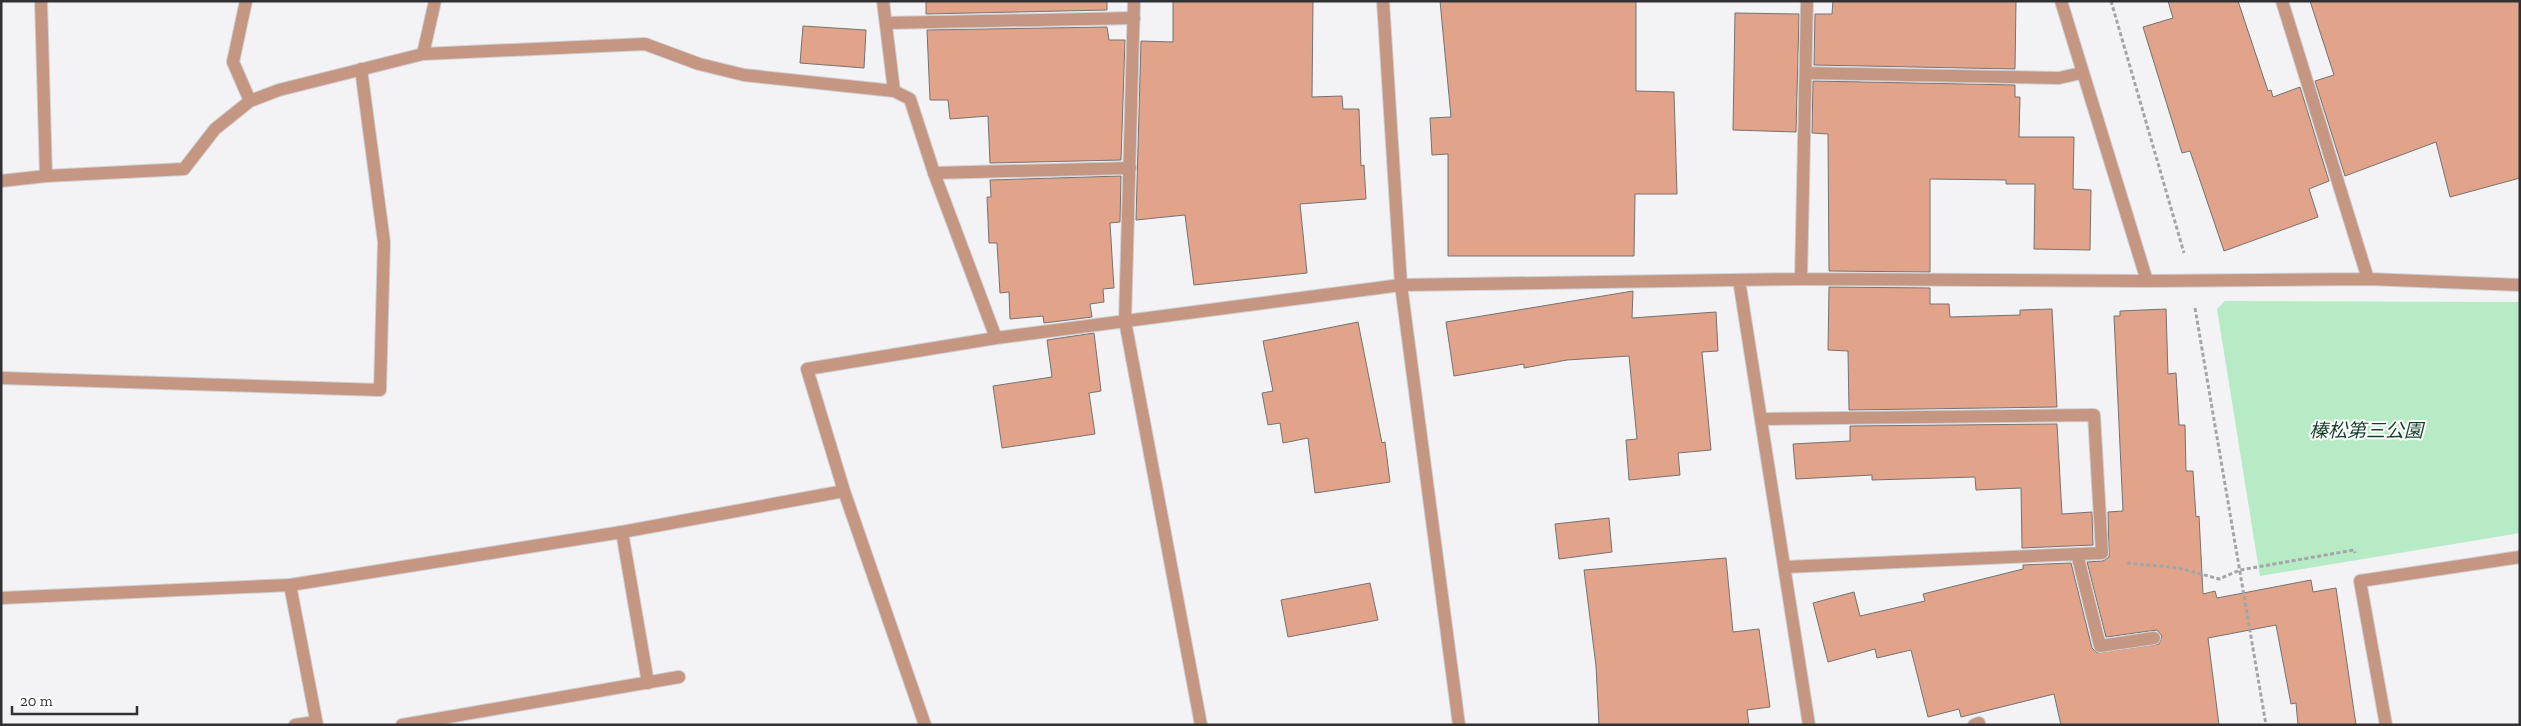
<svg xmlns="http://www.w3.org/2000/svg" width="2521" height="726" font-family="'Zilla Slab','Noto Sans JP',serif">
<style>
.green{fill:#b6ebc5}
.building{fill:#e1a389;stroke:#767271}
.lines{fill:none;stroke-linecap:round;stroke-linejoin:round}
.service-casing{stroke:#d0d0d3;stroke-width:14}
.minor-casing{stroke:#d0d0d3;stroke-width:14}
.path{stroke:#a5a5a7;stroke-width:3;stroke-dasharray:4 2.5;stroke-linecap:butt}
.service{stroke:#c59682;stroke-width:12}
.minor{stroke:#c59682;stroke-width:12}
.labels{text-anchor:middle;stroke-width:4;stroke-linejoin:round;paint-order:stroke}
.park-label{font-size:19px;font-style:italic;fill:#133f24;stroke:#fff}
</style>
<rect width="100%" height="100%" fill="#f3f3f6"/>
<path class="green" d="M 2225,301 L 2520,302 L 2520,533 L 2260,576 L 2217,309 Z"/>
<path class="building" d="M 926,1 L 1107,1 L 1107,10 L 926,14 Z
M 1173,1 L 1313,1 L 1312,97 L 1342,96 L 1343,109 L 1359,109 L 1361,166 L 1364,165 L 1366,199 L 1300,204 L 1307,273 L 1194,285 L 1185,215 L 1136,220 L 1141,41 L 1173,42 Z
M 1440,1 L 1636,1 L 1636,91 L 1674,92 L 1677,194 L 1635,194 L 1634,256 L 1448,256 L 1448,154 L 1432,155 L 1430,118 L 1451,117 Z
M 1833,1 L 2016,1 L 2015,69 L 1814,65 L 1815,14 L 1832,14 Z
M 2168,1 L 2238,1 L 2268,91 L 2271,90 L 2273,97 L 2300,87 L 2329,181 L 2309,189 L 2318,217 L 2224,251 L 2190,151 L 2182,153 L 2143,27 L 2173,18 Z
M 2310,1 L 2520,1 L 2520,178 L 2450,197 L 2436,142 L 2345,176 L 2315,81 L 2334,75 Z
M 1735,13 L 1799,14 L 1796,132 L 1733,130 Z
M 803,26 L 866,30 L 864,68 L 800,63 Z
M 1107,27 L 1109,40 L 1125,40 L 1121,160 L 990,163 L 988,116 L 950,119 L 948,100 L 930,100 L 927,30 Z
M 1813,81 L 2015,85 L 2015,97 L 2020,97 L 2019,137 L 2074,137 L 2073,189 L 2091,190 L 2090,250 L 2034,249 L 2035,184 L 2006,184 L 2006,180 L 1930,179 L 1930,272 L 1829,271 L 1828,134 L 1812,133 Z
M 1121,176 L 1120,222 L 1110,223 L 1114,288 L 1103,289 L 1104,302 L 1090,304 L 1092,317 L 1044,323 L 1043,316 L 1010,319 L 1009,292 L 1000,293 L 997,243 L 989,243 L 987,197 L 991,197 L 990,180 Z
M 1829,287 L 1930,288 L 1930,304 L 1949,304 L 1950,317 L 2020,315 L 2020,310 L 2052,309 L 2057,407 L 1849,410 L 1848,351 L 1828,350 Z
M 1633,291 L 1632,318 L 1716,312 L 1718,351 L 1702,352 L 1711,450 L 1678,453 L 1680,475 L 1629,480 L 1626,440 L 1637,439 L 1629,356 L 1567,360 L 1524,368 L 1524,364 L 1454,376 L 1446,322 Z
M 2166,309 L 2168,374 L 2176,373 L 2179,425 L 2185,425 L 2186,471 L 2193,471 L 2196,517 L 2199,516 L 2203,594 L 2215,591 L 2217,598 L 2311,580 L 2313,592 L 2336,588 L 2356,725 L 2298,725 L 2296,703 L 2291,704 L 2276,625 L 2208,638 L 2219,725 L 2061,725 L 2054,694 L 1961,717 L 1959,709 L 1928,717 L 1911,650 L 1877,658 L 1875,649 L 1828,662 L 1813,603 L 1854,592 L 1860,616 L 1925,601 L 1923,594 L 2023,569 L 2023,565 L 2071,563 L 2092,648 L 2097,653 L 2159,644 L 2162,636 L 2157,630 L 2106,637 L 2087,562 L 2103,561 L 2109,557 L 2108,512 L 2123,511 L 2114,316 L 2120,316 L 2120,311 Z
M 1358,322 L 1382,443 L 1385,442 L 1390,482 L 1315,493 L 1308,438 L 1283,443 L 1280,423 L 1268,425 L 1262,393 L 1273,391 L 1263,341 Z
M 1094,333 L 1101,391 L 1089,393 L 1095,434 L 1002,448 L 993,386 L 1052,377 L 1047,340 Z
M 2057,424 L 2062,514 L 2092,512 L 2093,545 L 2022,548 L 2021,488 L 1976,490 L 1975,477 L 1872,480 L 1872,475 L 1796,479 L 1793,444 L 1850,441 L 1850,426 Z
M 1609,518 L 1612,552 L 1559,559 L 1555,524 Z
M 1726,558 L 1733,632 L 1759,629 L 1770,707 L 1747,710 L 1749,725 L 1599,725 L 1596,666 L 1584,570 Z
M 1370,583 L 1378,620 L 1288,637 L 1281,600 Z"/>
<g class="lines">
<g class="service-casing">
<path id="service" d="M 41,1 L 46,176
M 886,23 L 1134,18
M 934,173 L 1130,168
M 622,532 L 648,683
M 290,585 L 317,725
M 295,725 L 315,722
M 402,725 L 679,677
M 1974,725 L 1979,723"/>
</g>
<g class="minor-casing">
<path id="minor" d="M 246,1 L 233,62 L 250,101
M 883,1 L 894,91 L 910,99 L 934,173 L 996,338
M 1134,1 L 1125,321 L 1201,725
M 1383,1 L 1401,285 L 1459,725
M 2061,1 L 2147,281
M 2282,1 L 2368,279
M 423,54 L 435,1
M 1807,73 L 2059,78 L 2081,73
M 1,181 L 46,176 L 184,169 L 215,129 L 250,101 L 279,90 L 423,54 L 645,44 L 699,64 L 744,75 L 894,91
M 1801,279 L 1807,1
M 1739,280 L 1809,725
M 1,378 L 380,390 L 384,242 L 361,69
M 1763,419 L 2094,415 L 2102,553 L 1785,567
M 2077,554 L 2100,646 L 2154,638
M 1,598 L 290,585 L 622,532 L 844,491
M 925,725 L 844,491 L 807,369 L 996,338 L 1401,285 L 1801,279 L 2147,281 L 2368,279 L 2520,285
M 2386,725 L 2360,581 L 2520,557"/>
</g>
<path class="path" d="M 2111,1 L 2184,253
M 2195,308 L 2266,725
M 2127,563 L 2179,568 L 2219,579 L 2240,570 L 2354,550 L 2355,553"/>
<use href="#service" class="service"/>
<use href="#minor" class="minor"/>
</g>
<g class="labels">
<g class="park-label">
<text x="2366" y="437">榛松第三公園</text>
</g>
</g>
<rect width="2521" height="726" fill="none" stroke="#313133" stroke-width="5"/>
<path d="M12 706v8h125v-8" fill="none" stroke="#313133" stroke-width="2.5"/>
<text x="20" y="706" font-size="15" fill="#313133" stroke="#ffffff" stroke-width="4" paint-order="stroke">20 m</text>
</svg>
